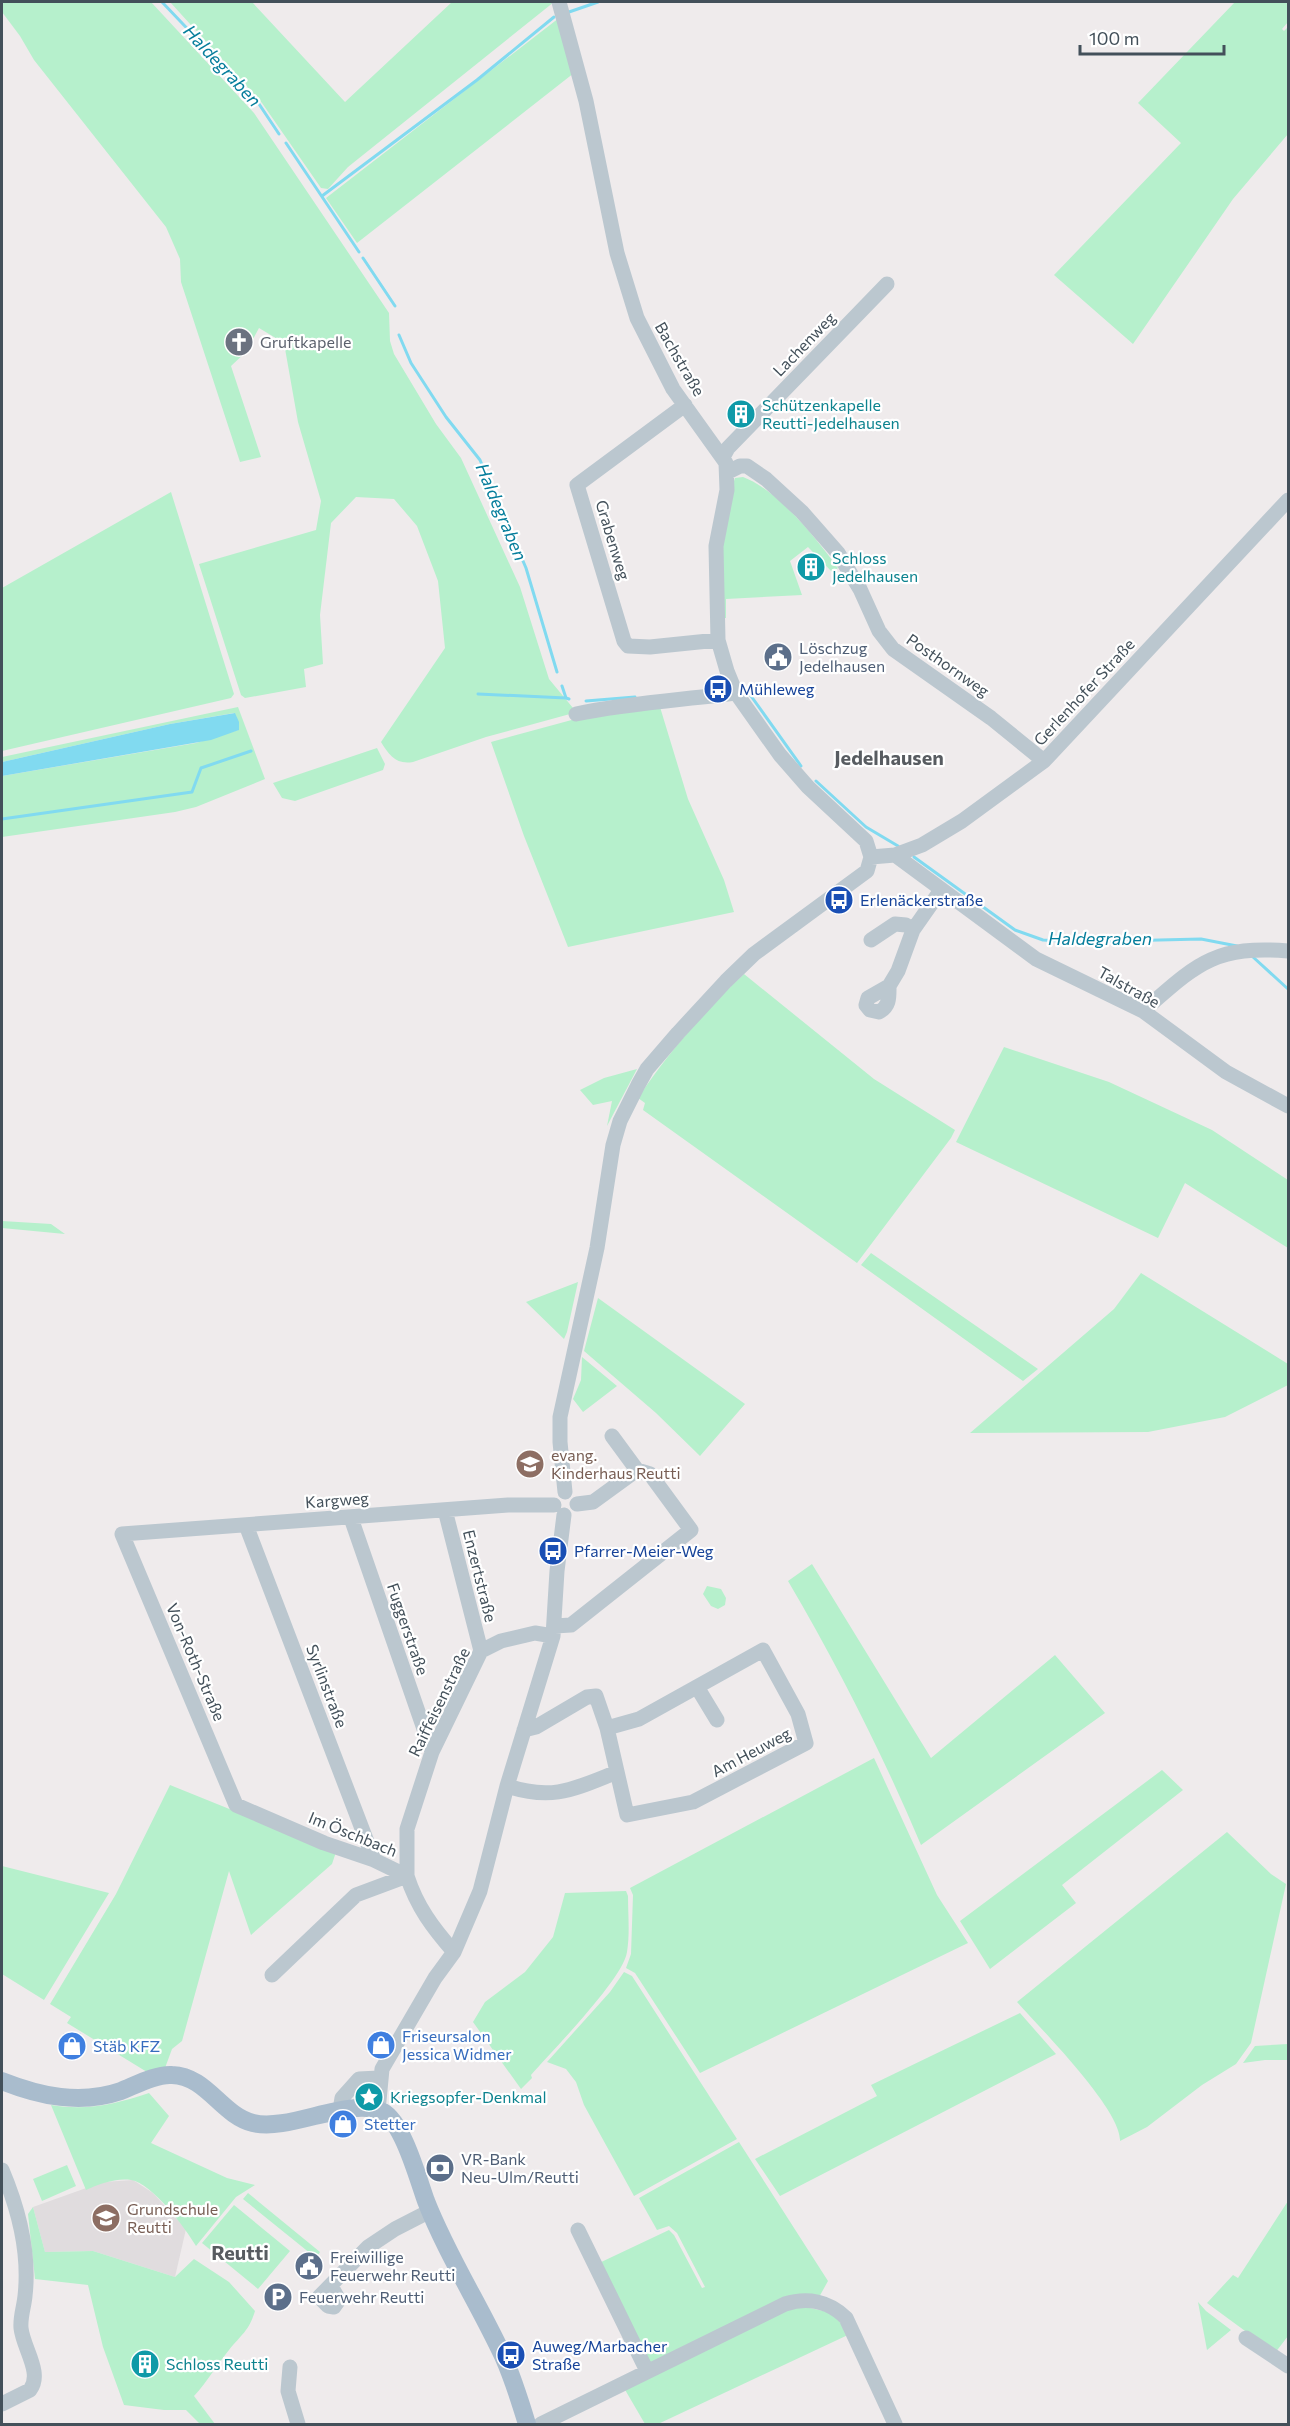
<svg xmlns="http://www.w3.org/2000/svg" width="1290" height="2426" font-family="Commissioner,sans-serif">
<style>
.education{fill:#e0dcde}
.green{fill:#b6f0cc}
.water{fill:#81daf0}
.lines{fill:none;stroke-linecap:round;stroke-linejoin:round}
.stream{stroke:#81daf0;stroke-width:3}
.minor{stroke:#bbc7cf;stroke-width:15}
.major{stroke:#a9bccd;stroke-width:18}
.labels{text-anchor:middle;stroke-width:4.5;stroke-linejoin:round;paint-order:stroke}
.worship-label{font-size:16px;fill:#5b616d;stroke:#fff;text-anchor:start}
.street-label{font-size:16px;fill:#43505a;stroke:#fff}
.culture-label{font-size:16px;fill:#0d838f;stroke:#fff;text-anchor:start}
.service-label{font-size:16px;fill:#4e5e75;stroke:#fff;text-anchor:start}
.transit-label{font-size:16px;fill:#164399;stroke:#fff;text-anchor:start}
.education-label{font-size:16px;fill:#785e54;stroke:#fff;text-anchor:start}
.shop-label{font-size:16px;fill:#366cbe;stroke:#fff;text-anchor:start}
.water-label{font-size:18px;font-style:italic;fill:#067e9c;stroke:#fff}
.quarter-label{font-size:20px;font-weight:bold;fill:#585c61;stroke:#fff}
</style>
<rect width="100%" height="100%" fill="#efebec"/>
<path class="education" d="M 133,2180 L 153,2193 L 186,2229 L 175,2277 L 93,2251 L 45,2252 L 33,2207 L 103,2182 Z"/>
<path class="green" d="M 2,2 L 151,2 L 254,113 L 389,313 L 390,341 L 394,354 L 436,424 L 461,458 L 520,587 L 549,679 L 573,708 L 570,714 L 486,737 L 413,762 C 396,765 389,755 381,742 L 445,648 L 438,581 L 417,526 L 394,499 L 356,497 L 331,523 L 320,615 L 323,664 L 304,669 L 306,687 L 245,698 L 241,695 L 199,564 L 316,530 L 321,501 L 298,422 L 284,343 L 259,328 L 246,352 L 231,366 L 261,457 L 240,462 L 181,282 L 180,259 L 166,227 L 34,60 L 20,36 L 2,12 Z
M 170,2 L 252,2 L 345,102 L 452,2 L 554,2 L 348,167 L 328,189 L 321,188 L 262,103 Z
M 1235,2 L 1288,2 L 1288,22 L 1282,29 L 1284,31 L 1288,27 L 1288,134 L 1233,199 L 1133,344 L 1054,275 L 1181,143 L 1138,103 Z
M 559,18 L 574,73 L 357,243 L 326,198 Z
M 743,477 C 778,490 816,538 838,568 L 832,572 L 808,547 L 790,561 L 802,595 L 726,599 L 726,618 L 721,618 C 721,572 719,523 735,478 Z
M 171,492 L 234,694 L 231,698 L 2,751 L 2,588 Z
M 238,707 L 265,779 L 196,807 L 175,812 L 2,837 L 2,776 L 196,743 L 238,730 L 234,713 L 170,724 L 2,762 L 2,757 Z
M 660,707 L 688,799 L 724,880 L 734,912 L 568,947 L 524,836 L 491,742 L 579,718 Z
M 377,748 L 385,764 L 383,770 L 295,801 L 282,798 L 273,783 Z
M 744,974 L 874,1079 L 955,1130 L 951,1138 L 857,1263 L 643,1110 L 645,1103 L 638,1098 C 668,1053 704,1011 744,974 Z
M 1004,1047 L 1109,1082 L 1212,1130 L 1288,1180 L 1288,1248 L 1185,1183 L 1158,1238 L 956,1142 Z
M 637,1069 L 607,1126 L 612,1101 L 593,1105 L 580,1090 L 604,1078 Z
M 2,1221 L 51,1224 L 65,1234 L 2,1228 Z
M 871,1253 L 1038,1369 L 1023,1381 L 861,1265 Z
M 1141,1273 L 1288,1364 L 1288,1385 L 1225,1417 L 1148,1432 L 970,1433 L 1114,1309 Z
M 578,1282 L 567,1332 L 564,1339 L 526,1302 Z
M 598,1298 L 745,1404 L 700,1456 L 656,1413 L 584,1351 Z
M 582,1357 L 617,1386 L 583,1412 L 573,1399 L 581,1380 Z
M 812,1564 L 931,1758 L 1055,1655 L 1105,1713 L 921,1845 C 883,1755 838,1666 788,1581 Z
M 707,1586 L 721,1589 L 726,1598 L 725,1605 L 718,1609 L 711,1606 L 703,1594 Z
M 874,1758 L 937,1895 L 968,1943 L 700,2073 L 635,1973 L 626,1968 L 631,1954 L 633,1895 L 630,1888 Z
M 1162,1770 L 1183,1790 L 1062,1885 L 1076,1903 L 990,1969 L 960,1921 Z
M 170,1785 L 336,1852 L 332,1864 L 251,1935 L 229,1871 L 182,2041 L 172,2049 L 165,2068 L 147,2072 L 67,2023 L 71,2017 L 50,2004 L 116,1894 Z
M 1227,1832 L 1271,1874 L 1286,1884 L 1251,2043 L 1236,2064 L 1202,2085 L 1147,2127 L 1120,2141 C 1122,2110 1039,2027 1017,2002 Z
M 2,1866 L 109,1893 L 44,2000 L 2,1974 Z
M 626,1891 L 628,1896 C 628,1914 630,1934 627,1952 C 623,1979 552,2051 531,2075 L 532,2078 L 521,2089 L 473,2022 L 485,2002 L 525,1972 L 553,1937 L 565,1893 Z
M 624,1972 L 632,1976 L 737,2139 L 634,2196 L 584,2105 L 576,2082 L 566,2069 L 547,2062 L 610,1992 Z
M 1020,2013 L 1056,2054 L 780,2196 L 755,2159 L 877,2096 L 871,2085 Z
M 1288,2044 L 1288,2060 L 1265,2060 L 1243,2063 L 1255,2046 Z
M 149,2093 L 169,2116 L 151,2143 L 227,2178 L 255,2185 L 236,2197 L 196,2246 C 186,2229 152,2183 131,2180 C 115,2178 100,2184 86,2190 L 51,2105 C 87,2111 116,2104 149,2093 Z
M 739,2142 L 828,2281 L 818,2299 L 810,2298 L 649,2365 L 597,2264 L 669,2230 L 674,2235 L 702,2288 L 705,2287 L 677,2233 L 669,2226 L 657,2230 L 639,2198 Z
M 67,2165 L 76,2186 L 42,2201 L 33,2179 Z
M 248,2193 L 320,2252 L 316,2258 L 243,2199 Z
M 1288,2201 L 1288,2336 L 1275,2353 L 1207,2303 L 1233,2275 L 1238,2278 Z
M 234,2205 L 290,2251 L 258,2289 L 202,2243 Z
M 33,2207 L 45,2252 L 93,2251 L 175,2277 L 194,2259 L 229,2282 L 255,2311 C 249,2331 241,2335 229,2350 C 216,2366 207,2382 194,2396 L 215,2424 L 200,2424 L 186,2410 L 164,2410 L 124,2405 L 103,2347 L 88,2285 L 35,2279 L 28,2214 Z
M 1198,2302 L 1206,2311 L 1231,2330 L 1207,2350 Z
M 802,2306 L 832,2313 L 850,2334 L 658,2424 L 645,2424 L 624,2388 L 787,2309 Z"/>
<path class="water" d="M 235,713 L 239,722 L 239,730 L 211,740 L 2,776 L 2,762 L 170,724 Z"/>
<g class="lines">
<path class="stream" d="M 162,2 L 259,104 L 279,134
M 569,12 L 598,2
M 286,143 L 359,252
M 322,196 L 477,80 L 554,17
M 363,258 L 395,306
M 399,335 L 411,363 L 446,417 L 480,460 L 526,568 L 557,672
M 562,686 L 566,698 L 569,699
M 478,694 L 566,698
M 751,696 L 801,766
M 586,701 L 635,697
M 816,781 L 866,827 L 898,846
M 2,819 L 192,792 L 201,768 L 251,751
M 914,857 L 1015,930 L 1043,940 L 1076,942 L 1201,939 L 1237,946
M 1253,957 L 1288,989"/>
<path class="minor" d="M 559,2 L 586,101 L 617,253 L 637,318 L 673,389 L 726,463 L 727,490 L 716,546 L 718,640 L 727,671 L 736,693 L 780,755 L 808,787 L 866,841 L 871,857 L 867,871 L 754,954 L 726,981 L 678,1033 L 647,1069 L 638,1085 L 620,1121 L 613,1145 L 597,1248 L 560,1417 L 560,1442 L 565,1492
M 685,405 L 577,485 L 624,641 L 628,646 L 650,647 L 718,640
M 723,457 L 728,448 L 887,284
M 728,472 L 740,466 L 747,466 L 766,479 L 802,512 L 838,553 L 860,589 L 879,631 L 893,649 L 991,718 L 1044,761
M 576,714 C 628,703 682,700 736,693
M 895,855 L 1036,959 L 1143,1011 L 1226,1072 L 1288,1106
M 871,857 L 895,855 L 922,845 L 962,821 L 1044,761 L 1288,500
M 871,940 L 895,924 L 906,925 L 913,930
M 889,986 C 889,997 890,1006 879,1012 L 870,1010 L 866,1005 L 868,998 L 889,986 L 898,971 L 913,930 L 941,890
M 1143,1011 C 1196,965 1213,945 1288,951
M 612,1436 L 637,1470
M 445,1510 L 481,1651
M 351,1518 L 432,1752
M 246,1525 L 374,1860
M 555,1626 L 571,1625 L 691,1530 L 650,1474 L 637,1470 L 593,1502 L 577,1504
M 763,1650 L 798,1714 L 806,1743 L 693,1802 L 627,1815 L 607,1728 L 639,1719 Z
M 697,1687 L 717,1720
M 524,1730 L 536,1727 L 587,1697 L 596,1696 L 607,1728
M 507,1786 C 553,1801 574,1789 617,1772
M 454,1952 C 433,1928 417,1907 407,1876 L 374,1860 L 324,1843 L 236,1805 L 122,1534 L 508,1505 L 554,1505
M 272,1975 L 356,1895 L 407,1876 L 407,1829 L 432,1752 L 481,1651 L 501,1641 L 535,1633 L 553,1636
M 340,2110 L 342,2098 L 359,2079 L 379,2078
M 378,2111 L 382,2069 L 435,1978 L 454,1952 L 480,1891 L 507,1786 L 553,1636 L 557,1571 L 564,1515
M 2,2170 C 19,2210 30,2252 25,2296 C 24,2307 20,2317 21,2328 C 23,2348 43,2373 30,2390 L 2,2404
M 578,2230 L 647,2371
M 331,2286 L 339,2300 L 334,2307 L 328,2306 L 319,2297 L 368,2247 L 395,2229 L 430,2211
M 1246,2338 L 1288,2366
M 290,2367 L 288,2391 L 298,2424
M 541,2424 L 785,2304 C 807,2297 829,2301 846,2318 L 895,2424"/>
<path class="major" d="M 2,2081 C 40,2096 80,2105 121,2091 C 136,2085 156,2074 172,2075 C 207,2076 221,2115 253,2123 C 290,2132 350,2096 383,2112 C 403,2123 418,2179 426,2201 C 447,2255 479,2304 503,2356 C 513,2378 520,2401 527,2424"/>
</g>
<defs>
<g id="church-disc" transform="scale(1.5)"><circle r="9.5" fill="#6b7280" stroke="#fff"/><path d="M-1.2-6h2.4v3.5h3.3v2.4h-3.3V6h-2.4V-.1h-3.3v-2.4h3.3Z" fill="#fff"/></g>
<g id="building-disc" transform="scale(1.5)"><circle r="9.5" fill="#0f9aa8" stroke="#fff"/><path d="M-4-6H4V6H1V3H-1V6H-4ZM-2.5-4.3h1.7v1.8h-1.7ZM.8-4.3h1.7v1.8H.8ZM-2.5-1h1.7V.8h-1.7ZM.8-1h1.7V.8H.8Z" fill="#fff"/></g>
<g id="civic-disc" transform="scale(1.5)"><circle r="9.5" fill="#5c6f8a" stroke="#fff"/><path d="M-.6-6.5H3V-4.5H.6V-3L4-1V1h2V6H-6V1h2V-1L-.6-3ZM-1.2 2.5V6h2.4V2.5Z" fill="#fff"/></g>
<g id="bus-disc" transform="scale(1.5)"><circle r="9.5" fill="#1a4fb4" stroke="#fff"/><path d="M-5-6H5V4H4V6H2V4H-2V6H-4V4H-5ZM-3.5-4V0h7V-4ZM-3.5 1.2v1.5H-2V1.2ZM2 1.2v1.5H3.5V1.2Z" fill="#fff"/></g>
<g id="school-disc" transform="scale(1.5)"><circle r="9.5" fill="#8d6e63" stroke="#fff"/><path d="M0-5L7-2L0 1L-7-2ZM-4 1L0 2.5L4 1V4Q0 6-4 4Z" fill="#fff"/></g>
<g id="shop-disc" transform="scale(1.5)"><circle r="9.5" fill="#3f7fe0" stroke="#fff"/><path d="M-5-2.5h2.3a2.7 3.5 0 0 1 5.4 0H5L5.5 6h-11ZM-1.5-2.5h3a1.5 2.3 0 0 0-3 0Z" fill="#fff"/></g>
<g id="sight-disc" transform="scale(1.5)"><circle r="9.5" fill="#0f9aa8" stroke="#fff"/><path d="M0-6L1.8-2.2L6-1.7L2.9 1.2L3.7 5.4L0 3.3L-3.7 5.4L-2.9 1.2L-6-1.7L-1.8-2.2Z" fill="#fff"/></g>
<g id="bank-disc" transform="scale(1.5)"><circle r="9.5" fill="#5c6f8a" stroke="#fff"/><path d="M-6-4H6V4H-6ZM0-2.3a2.3 2.3 0 1 0 0 4.6a2.3 2.3 0 1 0 0-4.6Z" fill="#fff"/></g>
<g id="parking-disc" transform="scale(1.5)"><circle r="9.5" fill="#5c6f8a" stroke="#fff"/><path d="M-3.5-5.5H1a3.5 3.5 0 0 1 0 7H-1V5.5H-3.5ZM-1-3.4V-.6H.8a1.4 1.4 0 0 0 0-2.8Z" fill="#fff"/></g>
</defs>
<g fill-rule="evenodd">
<use href="#church-disc" x="239" y="342"/>
<use href="#building-disc" x="741" y="414"/>
<use href="#building-disc" x="811" y="567"/>
<use href="#civic-disc" x="778" y="657"/>
<use href="#bus-disc" x="718" y="689"/>
<use href="#bus-disc" x="839" y="900"/>
<use href="#school-disc" x="530" y="1464"/>
<use href="#bus-disc" x="553" y="1551"/>
<use href="#shop-disc" x="381" y="2045"/>
<use href="#shop-disc" x="72" y="2046"/>
<use href="#sight-disc" x="369" y="2097"/>
<use href="#shop-disc" x="343" y="2124"/>
<use href="#bank-disc" x="440" y="2168"/>
<use href="#school-disc" x="106" y="2218"/>
<use href="#civic-disc" x="309" y="2266"/>
<use href="#parking-disc" x="278" y="2297"/>
<use href="#bus-disc" x="511" y="2355"/>
<use href="#building-disc" x="145" y="2364"/>
</g>
<g class="labels">
<g class="worship-label">
<text x="260" y="348">Gruftkapelle</text>
</g>
<g class="street-label">
<text transform="translate(804 344) rotate(-46)" y="6">Lachenweg</text>
<text transform="translate(680 359) rotate(60)" y="6">Bachstraße</text>
<text transform="translate(613 540) rotate(73)" y="6">Grabenweg</text>
<text transform="translate(948 665) rotate(35)" y="6">Posthornweg</text>
<text transform="translate(1084 692) rotate(-47)" y="6">Gerlenhofer Straße</text>
<text transform="translate(1129 987) rotate(29)" y="6">Talstraße</text>
<text transform="translate(337 1500) rotate(-4)" y="6">Kargweg</text>
<text transform="translate(480 1576) rotate(76)" y="6">Enzertstraße</text>
<text transform="translate(408 1629) rotate(71)" y="6">Fuggerstraße</text>
<text transform="translate(196 1662) rotate(67)" y="6">Von-Roth-Straße</text>
<text transform="translate(327 1686) rotate(69)" y="6">Syrlinstraße</text>
<text transform="translate(439 1702) rotate(-64)" y="6">Raiffeisenstraße</text>
<text transform="translate(751 1752) rotate(-28)" y="6">Am Heuweg</text>
<text transform="translate(353 1834) rotate(22)" y="6">Im Öschbach</text>
</g>
<g class="culture-label">
<text x="762" y="411">Schützenkapelle<tspan x="762" dy="18">Reutti-Jedelhausen</tspan></text>
<text x="832" y="564">Schloss<tspan x="832" dy="18">Jedelhausen</tspan></text>
<text x="390" y="2103">Kriegsopfer-Denkmal</text>
<text x="166" y="2370">Schloss Reutti</text>
</g>
<g class="service-label">
<text x="799" y="654">Löschzug<tspan x="799" dy="18">Jedelhausen</tspan></text>
<text x="461" y="2165">VR-Bank<tspan x="461" dy="18">Neu-Ulm/Reutti</tspan></text>
<text x="330" y="2263">Freiwillige<tspan x="330" dy="18">Feuerwehr Reutti</tspan></text>
<text x="299" y="2303">Feuerwehr Reutti</text>
</g>
<g class="transit-label">
<text x="739" y="695">Mühleweg</text>
<text x="860" y="906">Erlenäckerstraße</text>
<text x="574" y="1557">Pfarrer-Meier-Weg</text>
<text x="532" y="2352">Auweg/Marbacher<tspan x="532" dy="18">Straße</tspan></text>
</g>
<g class="education-label">
<text x="551" y="1461">evang.<tspan x="551" dy="18">Kinderhaus Reutti</tspan></text>
<text x="127" y="2215">Grundschule<tspan x="127" dy="18">Reutti</tspan></text>
</g>
<g class="shop-label">
<text x="402" y="2042">Friseursalon<tspan x="402" dy="18">Jessica Widmer</tspan></text>
<text x="93" y="2052">Stäb KFZ</text>
<text x="364" y="2130">Stetter</text>
</g>
<g class="water-label">
<text transform="translate(222 66) rotate(47)" y="6">Haldegraben</text>
<text transform="translate(501 512) rotate(67)" y="6">Haldegraben</text>
<text x="1100" y="945">Haldegraben</text>
</g>
<g class="quarter-label">
<text x="889" y="765">Jedelhausen</text>
<text x="240" y="2260">Reutti</text>
</g>
</g>
<rect width="1290" height="2426" fill="none" stroke="#43505a" stroke-width="6"/>
<path d="M1080 45v9h144v-9" fill="none" stroke="#43505a" stroke-width="3"/>
<text x="1089" y="45" font-size="18" fill="#43505a" stroke="#ffffff" stroke-width="4.5" paint-order="stroke">100 m</text>
</svg>
